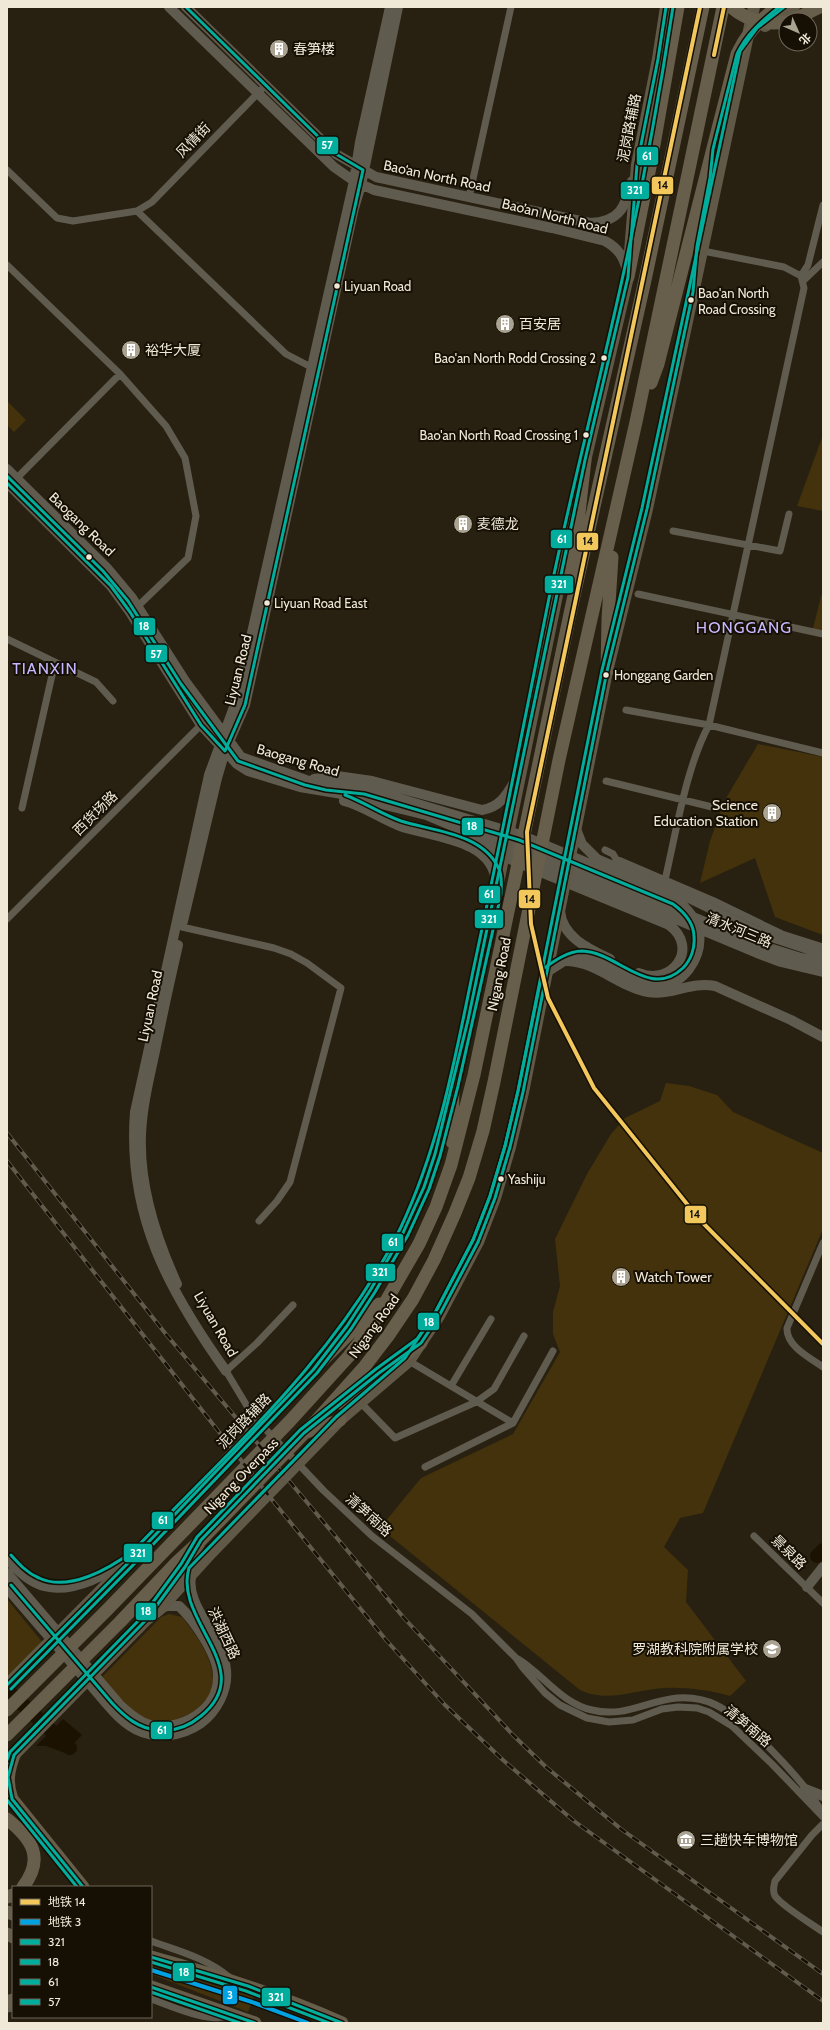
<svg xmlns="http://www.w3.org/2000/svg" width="830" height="2030" font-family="Cabin,'Noto Sans SC',sans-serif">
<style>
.green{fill:#43320b}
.water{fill:#1c1202}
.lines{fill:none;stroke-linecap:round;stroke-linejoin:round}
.river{stroke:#1c1202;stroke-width:14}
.street{stroke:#605b4f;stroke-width:7}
.secondary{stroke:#605b4f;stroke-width:10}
.primary{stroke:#615948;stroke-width:12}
.highway{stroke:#675e4b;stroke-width:13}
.rail-casing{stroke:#615b4e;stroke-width:4}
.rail{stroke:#150f04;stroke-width:2.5;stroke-dasharray:8;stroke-linecap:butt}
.bus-1-casing{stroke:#150f04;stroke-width:6}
.bus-2-casing{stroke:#150f04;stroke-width:6}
.bus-3-casing{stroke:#150f04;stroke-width:6}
.bus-4-casing{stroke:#150f04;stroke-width:6}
.bus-1{stroke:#01ad9c;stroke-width:3}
.bus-2{stroke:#01ad9c;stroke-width:3}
.bus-3{stroke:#01ad9c;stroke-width:3}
.bus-4{stroke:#01ad9c;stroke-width:3}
.metro-1-casing{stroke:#150f04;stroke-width:7}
.metro-2-casing{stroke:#150f04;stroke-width:7}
.metro-1{stroke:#f2c75c;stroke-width:4}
.metro-2{stroke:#00a2e1;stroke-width:4}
.bus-dot{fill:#f1e9d8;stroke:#150f04;stroke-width:1.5}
.labels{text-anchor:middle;stroke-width:4;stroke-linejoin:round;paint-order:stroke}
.bus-label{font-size:13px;fill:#f1e9d8;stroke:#150f04;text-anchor:start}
.poi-label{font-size:14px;fill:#f1e9d8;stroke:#150f04;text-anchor:start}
.street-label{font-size:14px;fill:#f1e9d8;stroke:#150f04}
.quarter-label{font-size:16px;letter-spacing:1px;fill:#c8b8ff;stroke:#150f04}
.line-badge{stroke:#150f04;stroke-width:1.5}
.badge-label{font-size:11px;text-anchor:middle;font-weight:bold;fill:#fff}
.pale-badge-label{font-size:11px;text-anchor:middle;font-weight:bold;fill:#111}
</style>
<rect width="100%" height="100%" fill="#282111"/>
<path class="green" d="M 7,401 L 26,420 L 14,432 L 7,425 Z
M 823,435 L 823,511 L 797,506 Z
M 823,589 L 823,633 L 812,632 Z
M 758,744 L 823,757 L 823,935 L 775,917 L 755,858 L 700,883 L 710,841 L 725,800 Z
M 666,1083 L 689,1086 L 717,1095 L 733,1112 L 823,1153 L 823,1229 L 703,1513 L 680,1518 L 664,1547 L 688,1570 L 686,1602 L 746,1681 L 730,1696 C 709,1690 686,1687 664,1688 C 634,1690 609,1703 580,1690 L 380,1528 L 421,1478 L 513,1434 L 560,1352 L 553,1334 L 553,1312 L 560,1286 L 555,1239 L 587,1174 L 611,1134 L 625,1118 L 660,1101 Z
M 7,1599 L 43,1643 L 7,1679 Z
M 169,1614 L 182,1617 C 205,1646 235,1690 189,1714 C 177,1721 163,1725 148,1721 C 133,1717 111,1690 100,1679 L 161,1617 Z
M 151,1966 L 254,1997 L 248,2012 L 151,1974 Z"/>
<path class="water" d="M 63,1719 L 82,1735 L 65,1753 L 46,1746 L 36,1746 Z"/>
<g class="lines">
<path class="river" d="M 817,1556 L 823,1550
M 7,1690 L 70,1748"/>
<path class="street" d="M 7,170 L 57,218 L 73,221 L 137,211 L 286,354 L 311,367 L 316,368
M 469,197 L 511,7
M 137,211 L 152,202 L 261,90
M 7,265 L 120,374 L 166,426 L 185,458 L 196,516 L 188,558 L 137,607
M 801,276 L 808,265 L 823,205
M 803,281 L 823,262
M 14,481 L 120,374
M 673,531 L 780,551 L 789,514
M 638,594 L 823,634
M 7,639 L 96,682 L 113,701
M 626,710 L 709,725 L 823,753
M 606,781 L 712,807
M 22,808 L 55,662
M 605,850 L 613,854 L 616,859 L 714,901 L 782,934 L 823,947
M 665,880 C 676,833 686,767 709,725 L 804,288 L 801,276 L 784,267 L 703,251
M 7,919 L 201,725
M 182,927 L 274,948 L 291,954 L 307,963 L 341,988 L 290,1182 L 277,1201 L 259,1221
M 823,1243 L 787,1328 C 786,1346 810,1358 823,1367
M 293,1305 L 257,1343 L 226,1371 L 253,1416 L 323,1490 L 372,1536 L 472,1614 L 516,1658 L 523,1668 L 545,1693 L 560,1705 L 587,1718 L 609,1722 L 633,1720 L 662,1709 L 678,1707 L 697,1708 L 709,1712 L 732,1726 L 772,1764 L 823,1817
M 409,1361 L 513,1423
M 451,1386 L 491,1319
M 361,1403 L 395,1438 L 476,1402 L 494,1389 L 524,1336
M 425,1467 L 513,1423 L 553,1351
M 754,1536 L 823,1603
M 518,1659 C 544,1675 561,1703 592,1710 C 625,1718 646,1701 677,1698 C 691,1697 704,1699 716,1705 C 747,1720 807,1784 823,1814
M 823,1824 L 812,1835 L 775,1881 C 774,1886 772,1891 775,1896 C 783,1907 812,1924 823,1932
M 151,1941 C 178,1951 207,1958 229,1977
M 151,1999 C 172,2006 207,2023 228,2016
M 7,2009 L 13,2008"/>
<path class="secondary" d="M 169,7 L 334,167 L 354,181 L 374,190 L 552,228 L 605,241 C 618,248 624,257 627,271
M 186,7 L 336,154 L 376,177 L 590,223 C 620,222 625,207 632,181
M 7,469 L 107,568 L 132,598 L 185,681 L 241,757 L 306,780 L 327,785 L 365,789 L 391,796 L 521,835 L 676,900 C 687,908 696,918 699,932 C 701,946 697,958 689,969 C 658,1010 616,959 583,956 C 570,955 557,966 547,972
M 7,483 L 111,586 L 130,612 L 201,725 L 237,764 L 248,771 L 300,787 L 336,793 L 426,815 L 757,953 L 781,962 L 823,972
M 314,779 L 337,776 L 372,781 L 482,810 C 502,807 508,792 518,776
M 344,801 C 364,806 381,819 400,826 C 432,837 494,839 496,883
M 481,828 L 760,945 L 801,958 L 823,962
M 576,829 L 582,844 L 597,859 L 687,897 L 763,934 L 823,954
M 481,844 L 516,862 L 669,925 C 700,948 672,987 639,973
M 560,911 C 562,937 589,949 610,959
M 183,921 L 217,778 L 225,751 L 245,705 L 354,208 L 361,185 L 398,7
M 568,961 C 596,962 620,987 648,992 C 672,996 690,981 715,986 L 791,1020 L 823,1037
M 177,1284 C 156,1238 139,1185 141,1135 C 142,1107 149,1079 155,1051 C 162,1016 170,980 178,945
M 226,1371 C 168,1290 127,1214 135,1112 L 209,775 L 237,699 L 354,181 L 360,142 L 390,7
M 7,1558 C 32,1589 55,1595 92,1580 C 103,1575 114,1571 123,1565
M 7,1573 L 120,1705 C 129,1713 139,1722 150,1725 C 181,1732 218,1710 218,1677 C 219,1656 194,1620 179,1606 L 167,1606 L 160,1609
M 807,1587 L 823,1567
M 7,1588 C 34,1619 61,1651 88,1682 C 102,1698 117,1719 135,1729 C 157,1740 182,1736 201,1723 C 217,1711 228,1690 226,1670 C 223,1637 182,1603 192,1573
M 805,1789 L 823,1796"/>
<path class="primary" d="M 765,26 L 794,7
M 583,470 L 628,277 L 637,165 L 658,59 L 666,7
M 334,1343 L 371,1289 L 403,1233 L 424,1187 L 435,1154 L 453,1085 L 496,893 L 575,507
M 176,1579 L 199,1544
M 7,1685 L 136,1555 L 319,1363
M 7,1762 L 146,1620 L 160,1609 L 212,1552 L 340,1420 L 409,1361 L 439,1316 L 478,1242 L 495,1198 L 510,1147 L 523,1092 L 607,671 L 647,509 L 754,7"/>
<path class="highway" d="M 731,7 C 747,21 765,25 786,22
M 793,20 L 820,7
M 628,277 L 651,162 L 678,7
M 651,383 L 658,364 L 737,54 C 746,35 760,18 779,7
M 572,575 L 585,460
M 607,671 L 608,619 L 612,557
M 452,1142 L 453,1085
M 313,1370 L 379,1304
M 340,1403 L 421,1343
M 307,1432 L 340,1420
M 7,1710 L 107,1610 L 290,1421 L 349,1356 L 371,1327 L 419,1244 L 436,1207 L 451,1165 L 474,1075 L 571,609 L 645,280 L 703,7
M 7,1735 L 120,1622 L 177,1562 L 201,1540 L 315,1422 L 365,1366 L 388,1336 L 413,1299 L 434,1260 L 455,1213 L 469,1178 L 483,1131 L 494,1082 L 559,760 L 636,422 L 723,7
M 14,1755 C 8,1771 6,1783 12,1799 L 83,1887
M 7,1819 C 32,1839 45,1858 23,1887
M 7,1897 L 13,1895
M 7,1912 L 13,1914
M 7,1934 L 13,1937
M 151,1957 C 216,1975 280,1995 342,2023
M 151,1987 L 255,2023
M 7,2002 L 13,2000"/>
<g class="rail-casing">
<path id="rail" d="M 7,1133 L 165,1333 L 404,1618 L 513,1735 L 546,1767 L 621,1829 L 823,1974
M 7,1161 L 273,1501 L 386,1640 L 445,1705 L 503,1760 L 574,1821 L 823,2001"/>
</g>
<use href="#rail" class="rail"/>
<g class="bus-1-casing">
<path id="bus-1" d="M 7,1685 L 136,1555 L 313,1370 L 347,1326 L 371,1289 L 403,1233 L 424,1187 L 435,1154 L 468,1020 L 585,460 L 628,277 L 637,165 L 658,59 L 666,7
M 83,1887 L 12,1799 L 8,1777 L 14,1755 L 146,1620 L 185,1567 L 201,1540 L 304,1433 L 379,1373 L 421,1343 L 439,1316 L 478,1242 L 495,1198 L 510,1147 L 523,1092 L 607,671 L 647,509 L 693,292 L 697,246 L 710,178 L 713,149 L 737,54 C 747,33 762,21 779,7
M 151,1957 L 248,1986 L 342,2023
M 151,1987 L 255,2023"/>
</g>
<g class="bus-2-casing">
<path id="bus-2" d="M 7,476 L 103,571 L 128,601 L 181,684 L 238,761 L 305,785 L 326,790 L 364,794 L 519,840 L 673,904 C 684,912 694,923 694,937 C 695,948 691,960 683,968 C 649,1000 618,952 582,951 C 568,951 554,961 543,969 L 518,1091 L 505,1146 L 490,1196 L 473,1240 L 435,1313 L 417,1339 L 376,1369 L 300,1430 L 197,1537 L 181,1564 L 142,1617 L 10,1752 L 7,1760
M 11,1689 L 140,1558 L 317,1373 L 351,1329 L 375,1292 L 408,1235 L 429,1189 L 440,1156 L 458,1086 L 501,894 C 501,886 503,875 498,867 C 481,833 433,831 401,821 C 381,814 364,802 345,795
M 7,1800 L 77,1887
M 151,1962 L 246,1991 L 329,2023
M 151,1992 L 240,2023"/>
</g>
<g class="bus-3-casing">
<path id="bus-3" d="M 11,1555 C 19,1564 27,1573 39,1578 C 69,1592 109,1569 133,1551 C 229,1451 338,1356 400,1229 C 439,1147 455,1059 473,971 C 499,850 523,729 547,608 C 569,498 598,389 622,280 C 642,190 659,98 673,7
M 11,1585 L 112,1703 C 125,1717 139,1729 158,1730 C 174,1732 189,1726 201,1716 C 259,1669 173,1621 189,1568 L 336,1417 L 405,1358 L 435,1313 L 473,1240 L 490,1196 L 505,1146 L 518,1091 L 602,670 L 642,508 L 740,51 L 757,28 L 784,7"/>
</g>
<g class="bus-4-casing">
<path id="bus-4" d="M 7,483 L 111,586 L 130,612 L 201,725 L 225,751 L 245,705 L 363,170 L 336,154 L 186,7"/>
</g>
<use href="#bus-1" class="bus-1"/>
<use href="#bus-2" class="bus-2"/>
<use href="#bus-3" class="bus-3"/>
<use href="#bus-4" class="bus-4"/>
<g class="metro-1-casing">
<path id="metro-1" d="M 700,7 L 527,832 L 531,924 L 548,998 L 594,1088 L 699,1219 L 823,1344
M 714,55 L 724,7"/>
</g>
<g class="metro-2-casing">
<path id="metro-2" d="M 151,1970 L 252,2002 L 308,2023"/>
</g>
<use href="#metro-1" class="metro-1"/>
<use href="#metro-2" class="metro-2"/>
</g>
<defs>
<g id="building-disc" transform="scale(1)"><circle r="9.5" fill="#aba392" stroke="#150f04"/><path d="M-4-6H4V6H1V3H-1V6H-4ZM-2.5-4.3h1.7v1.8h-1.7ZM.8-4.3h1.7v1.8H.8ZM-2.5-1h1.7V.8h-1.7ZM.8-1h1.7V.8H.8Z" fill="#fff"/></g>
<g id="school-disc" transform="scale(1)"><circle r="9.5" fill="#aba392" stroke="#150f04"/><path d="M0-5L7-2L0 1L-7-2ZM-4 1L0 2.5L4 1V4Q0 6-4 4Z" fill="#fff"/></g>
<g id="museum-disc" transform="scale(1)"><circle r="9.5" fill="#aba392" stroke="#150f04"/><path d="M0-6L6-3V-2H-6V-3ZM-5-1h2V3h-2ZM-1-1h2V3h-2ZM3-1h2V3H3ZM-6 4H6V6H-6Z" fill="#fff"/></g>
</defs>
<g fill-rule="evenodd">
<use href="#building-disc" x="279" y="49"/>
<use href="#building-disc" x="505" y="324"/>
<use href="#building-disc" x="131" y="350"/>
<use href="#building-disc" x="463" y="524"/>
<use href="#building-disc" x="772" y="813"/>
<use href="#building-disc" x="621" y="1277"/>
<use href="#school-disc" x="772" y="1649"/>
<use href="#museum-disc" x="686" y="1840"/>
</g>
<g class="bus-dot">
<circle cx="337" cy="286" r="3.5"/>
<circle cx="691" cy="300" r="3.5"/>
<circle cx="604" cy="358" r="3.5"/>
<circle cx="586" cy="435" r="3.5"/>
<circle cx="89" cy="557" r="3.5"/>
<circle cx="267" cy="603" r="3.5"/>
<circle cx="606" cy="675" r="3.5"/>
<circle cx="501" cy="1179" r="3.5"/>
</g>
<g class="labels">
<g class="bus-label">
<text x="344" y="291">Liyuan Road</text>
<text x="698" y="298">Bao'an North<tspan x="698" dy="16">Road Crossing</tspan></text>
<text x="596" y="363" text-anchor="end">Bao'an North Rodd Crossing 2</text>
<text x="578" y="440" text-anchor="end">Bao'an North Road Crossing 1</text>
<text x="274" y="608">Liyuan Road East</text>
<text x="614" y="680">Honggang Garden</text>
<text x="508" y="1184">Yashiju</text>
</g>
<g class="poi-label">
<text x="293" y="54">春笋楼</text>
<text x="519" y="329">百安居</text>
<text x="145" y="355">裕华大厦</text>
<text x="477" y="529">麦德龙</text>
<text x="758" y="810" text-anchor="end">Science<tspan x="758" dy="16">Education Station</tspan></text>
<text x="635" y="1282">Watch Tower</text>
<text x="758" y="1654" text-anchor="end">罗湖教科院附属学校</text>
<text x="700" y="1845">三趟快车博物馆</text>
</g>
<g class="street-label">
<text transform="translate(629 128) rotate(-79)" y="5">泥岗路辅路</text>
<text transform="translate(193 140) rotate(-46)" y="5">风情街</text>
<text transform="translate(437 176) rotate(12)" y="5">Bao‘an North Road</text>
<text transform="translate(555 216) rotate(14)" y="5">Bao’an North Road</text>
<text transform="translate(82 524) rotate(44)" y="5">Baogang Road</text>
<text transform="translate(238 670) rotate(-76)" y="5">Liyuan Road</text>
<text transform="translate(298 760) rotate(16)" y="5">Baogang Road</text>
<text transform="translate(95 813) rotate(-45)" y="5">西货场路</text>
<text transform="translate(739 930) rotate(22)" y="5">清水河三路</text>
<text transform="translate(499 974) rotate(-79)" y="5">Nigang Road</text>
<text transform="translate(150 1006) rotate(-78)" y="5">Liyuan Road</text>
<text transform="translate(216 1324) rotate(60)" y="5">Liyuan Road</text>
<text transform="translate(374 1326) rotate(-54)" y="5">Nigang Road</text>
<text transform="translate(244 1421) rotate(-46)" y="5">泥岗路辅路</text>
<text transform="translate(241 1476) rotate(-46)" y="5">Nigang Overpass</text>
<text transform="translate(369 1515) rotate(42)" y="5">清笋南路</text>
<text transform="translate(789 1552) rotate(44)" y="5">景泉路</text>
<text transform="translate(224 1633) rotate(65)" y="5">洪湖西路</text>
<text transform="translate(748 1726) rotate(40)" y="5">清笋南路</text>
</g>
<g class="quarter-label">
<text x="744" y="633">HONGGANG</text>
<text x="45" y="674">TIANXIN</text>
</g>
</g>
<g class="line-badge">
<rect x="316" y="136" width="23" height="19" rx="4" fill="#01ad9c"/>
<rect x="636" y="146" width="23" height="20" rx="4" fill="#01ad9c"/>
<rect x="651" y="176" width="23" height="19" rx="4" fill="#f2c75c"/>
<rect x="620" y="181" width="30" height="19" rx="4" fill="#01ad9c"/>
<rect x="550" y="529" width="23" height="20" rx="4" fill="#01ad9c"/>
<rect x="576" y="532" width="23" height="19" rx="4" fill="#f2c75c"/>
<rect x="544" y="575" width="30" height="19" rx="4" fill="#01ad9c"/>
<rect x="133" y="617" width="23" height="19" rx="4" fill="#01ad9c"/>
<rect x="145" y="644" width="23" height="19" rx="4" fill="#01ad9c"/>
<rect x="461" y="817" width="23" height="19" rx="4" fill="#01ad9c"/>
<rect x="478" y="885" width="23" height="19" rx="4" fill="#01ad9c"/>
<rect x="518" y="889" width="23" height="20" rx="4" fill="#f2c75c"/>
<rect x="474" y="909" width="30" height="20" rx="4" fill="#01ad9c"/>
<rect x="684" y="1205" width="23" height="19" rx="4" fill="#f2c75c"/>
<rect x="381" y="1233" width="23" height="19" rx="4" fill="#01ad9c"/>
<rect x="365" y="1263" width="31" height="19" rx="4" fill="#01ad9c"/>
<rect x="417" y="1312" width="23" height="19" rx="4" fill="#01ad9c"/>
<rect x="151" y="1511" width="23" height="19" rx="4" fill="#01ad9c"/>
<rect x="123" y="1543" width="30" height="20" rx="4" fill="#01ad9c"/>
<rect x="135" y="1602" width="22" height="19" rx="4" fill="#01ad9c"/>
<rect x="150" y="1721" width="23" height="19" rx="4" fill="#01ad9c"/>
<rect x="172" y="1962" width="23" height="20" rx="4" fill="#01ad9c"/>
<rect x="222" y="1985" width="16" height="20" rx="4" fill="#00a2e1"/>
<rect x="261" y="1987" width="30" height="20" rx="4" fill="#01ad9c"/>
</g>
<g class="badge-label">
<text x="327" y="149">57</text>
<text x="647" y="160">61</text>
<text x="635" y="194">321</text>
<text x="562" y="543">61</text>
<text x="559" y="588">321</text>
<text x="144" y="630">18</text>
<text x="156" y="658">57</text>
<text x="472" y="830">18</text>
<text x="489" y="898">61</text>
<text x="489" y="923">321</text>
<text x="393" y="1246">61</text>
<text x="380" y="1276">321</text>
<text x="429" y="1326">18</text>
<text x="163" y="1524">61</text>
<text x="138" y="1557">321</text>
<text x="146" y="1615">18</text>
<text x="162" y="1734">61</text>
<text x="184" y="1976">18</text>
<text x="230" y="1999">3</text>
<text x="276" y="2001">321</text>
</g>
<g class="pale-badge-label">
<text x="663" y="189">14</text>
<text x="588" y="545">14</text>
<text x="530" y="903">14</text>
<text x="695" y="1218">14</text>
</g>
<rect width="830" height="2030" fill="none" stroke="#f1e9d8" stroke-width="16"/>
<rect x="12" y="1886" width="140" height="132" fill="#150f04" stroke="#6d6659"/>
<rect x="20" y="1899" width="20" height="6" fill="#f2c75c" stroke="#6d6659"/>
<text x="48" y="1906" font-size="12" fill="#f1e9d8">地铁 14</text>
<rect x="20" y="1919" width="20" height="6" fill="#00a2e1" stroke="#6d6659"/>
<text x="48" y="1926" font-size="12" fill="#f1e9d8">地铁 3</text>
<rect x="20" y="1939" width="20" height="6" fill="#01ad9c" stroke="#6d6659"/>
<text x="48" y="1946" font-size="12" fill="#f1e9d8">321</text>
<rect x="20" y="1959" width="20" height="6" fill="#01ad9c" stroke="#6d6659"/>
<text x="48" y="1966" font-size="12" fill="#f1e9d8">18</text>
<rect x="20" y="1979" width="20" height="6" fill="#01ad9c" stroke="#6d6659"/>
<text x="48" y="1986" font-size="12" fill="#f1e9d8">61</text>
<rect x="20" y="1999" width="20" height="6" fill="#01ad9c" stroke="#6d6659"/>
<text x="48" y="2006" font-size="12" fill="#f1e9d8">57</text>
<g transform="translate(798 32) rotate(135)"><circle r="19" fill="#150f04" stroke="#6d6659"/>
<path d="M0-3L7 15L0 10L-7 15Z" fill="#aba392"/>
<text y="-6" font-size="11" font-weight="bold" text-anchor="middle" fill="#f1e9d8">北</text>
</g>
</svg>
